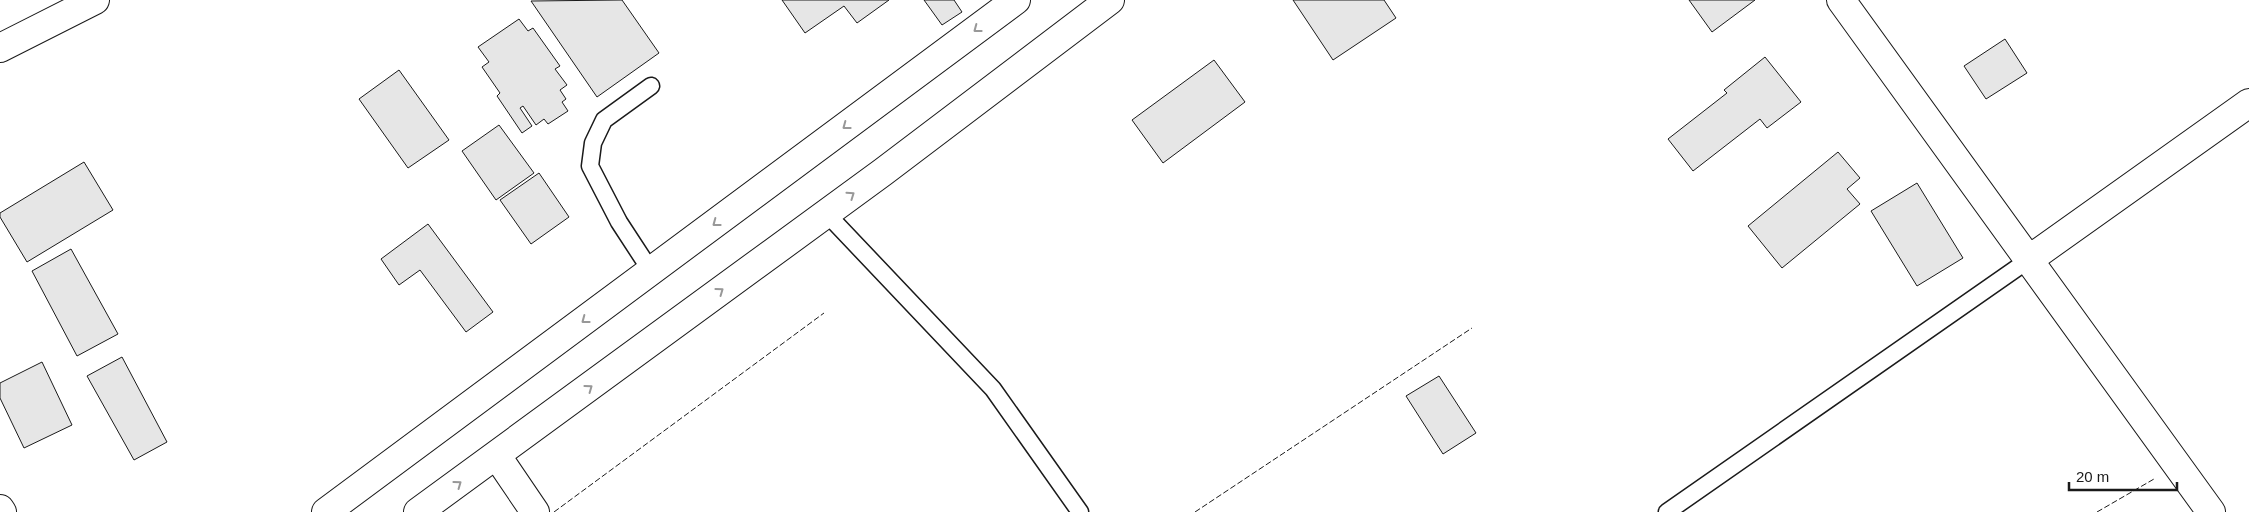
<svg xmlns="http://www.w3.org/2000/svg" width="2249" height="512" font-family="Helvetica,sans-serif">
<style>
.building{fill:#e6e6e6;stroke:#1a1a1a}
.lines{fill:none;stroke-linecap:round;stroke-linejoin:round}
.service-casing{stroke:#1a1a1a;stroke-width:19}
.minor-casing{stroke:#1a1a1a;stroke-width:30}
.tertiary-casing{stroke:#1a1a1a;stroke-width:30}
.service{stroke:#fff;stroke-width:16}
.minor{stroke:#fff;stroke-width:28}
.tertiary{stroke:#fff;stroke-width:28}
.fence{stroke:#1a1a1a;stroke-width:1;stroke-dasharray:6 2.5;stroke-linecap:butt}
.oneway{stroke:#989898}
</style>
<rect width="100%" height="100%" fill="#fff"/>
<path class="building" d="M 622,0 L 659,53 L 597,97 L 531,1 Z
M 782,0 L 889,0 L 857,23 L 844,6 L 805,33 Z
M 924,0 L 954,0 L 962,12 L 942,25 Z
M 1293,0 L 1384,0 L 1396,18 L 1333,60 Z
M 1689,0 L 1755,0 L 1712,32 Z
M 519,19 L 528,31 L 533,28 L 560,66 L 555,69 L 567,85 L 560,90 L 566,99 L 562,102 L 568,111 L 548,124 L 544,119 L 536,125 L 523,106 L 520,108 L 532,126 L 522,133 L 497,96 L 500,93 L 482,67 L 489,62 L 478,47 Z
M 2005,39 L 2027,73 L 1986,99 L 1964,66 Z
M 1765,57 L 1801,102 L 1767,128 L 1760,119 L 1693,171 L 1668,139 L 1727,93 L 1724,90 Z
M 1214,60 L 1245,102 L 1163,163 L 1132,120 Z
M 399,70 L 449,140 L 408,168 L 359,99 Z
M 499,125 L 534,173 L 496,200 L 462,151 Z
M 1838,152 L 1860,178 L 1847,189 L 1860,204 L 1782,268 L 1748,226 Z
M 84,162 L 113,210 L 27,262 L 0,217 L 0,213 Z
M 539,173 L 569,217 L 531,244 L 500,200 Z
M 1917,183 L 1963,258 L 1917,286 L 1871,211 Z
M 428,224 L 493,312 L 466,332 L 420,270 L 399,285 L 381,259 Z
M 71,249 L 118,334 L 77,356 L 32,271 Z
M 122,357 L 167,442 L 134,460 L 87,376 Z
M 42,362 L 72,425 L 24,448 L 0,398 L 0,383 Z
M 1439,376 L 1476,433 L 1443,454 L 1406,396 Z"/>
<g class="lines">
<g class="service-casing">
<path id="service" d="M 651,86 L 604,120 L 593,143 L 590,166 L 619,222 L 651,271
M 826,213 L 993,389 L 1080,512
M 1667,512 L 2027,261"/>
</g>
<g class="minor-casing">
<path id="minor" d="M 1841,0 L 2211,512
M 0,48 L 95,0
M 2027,261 L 2249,103
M 497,456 L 535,512
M 0,509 L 2,512"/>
</g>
<g class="tertiary-casing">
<path id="tertiary" d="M 326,512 L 1016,0
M 418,512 L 883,172 L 1110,0"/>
</g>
<use href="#service" class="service"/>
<use href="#minor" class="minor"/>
<use href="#tertiary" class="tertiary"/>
<path class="fence" d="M 554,512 L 824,313
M 1195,512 L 1472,328
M 2097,512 L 2154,479"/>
</g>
<defs><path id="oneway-chevron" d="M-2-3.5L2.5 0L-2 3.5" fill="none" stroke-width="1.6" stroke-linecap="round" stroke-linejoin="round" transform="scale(1.25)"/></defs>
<g class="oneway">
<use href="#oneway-chevron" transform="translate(977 29) rotate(143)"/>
<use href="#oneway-chevron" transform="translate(846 126) rotate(143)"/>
<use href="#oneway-chevron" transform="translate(851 195) rotate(-35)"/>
<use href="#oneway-chevron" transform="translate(716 223) rotate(143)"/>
<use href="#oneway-chevron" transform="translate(720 291) rotate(-36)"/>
<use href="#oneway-chevron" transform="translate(585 320) rotate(143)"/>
<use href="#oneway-chevron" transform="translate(589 388) rotate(-36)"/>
<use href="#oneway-chevron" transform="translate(458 484) rotate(-36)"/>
</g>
<path d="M2069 482v8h108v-8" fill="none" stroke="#1a1a1a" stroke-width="2.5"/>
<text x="2076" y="482" font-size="15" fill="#1a1a1a" stroke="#ffffff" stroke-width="4" paint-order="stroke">20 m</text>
</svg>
